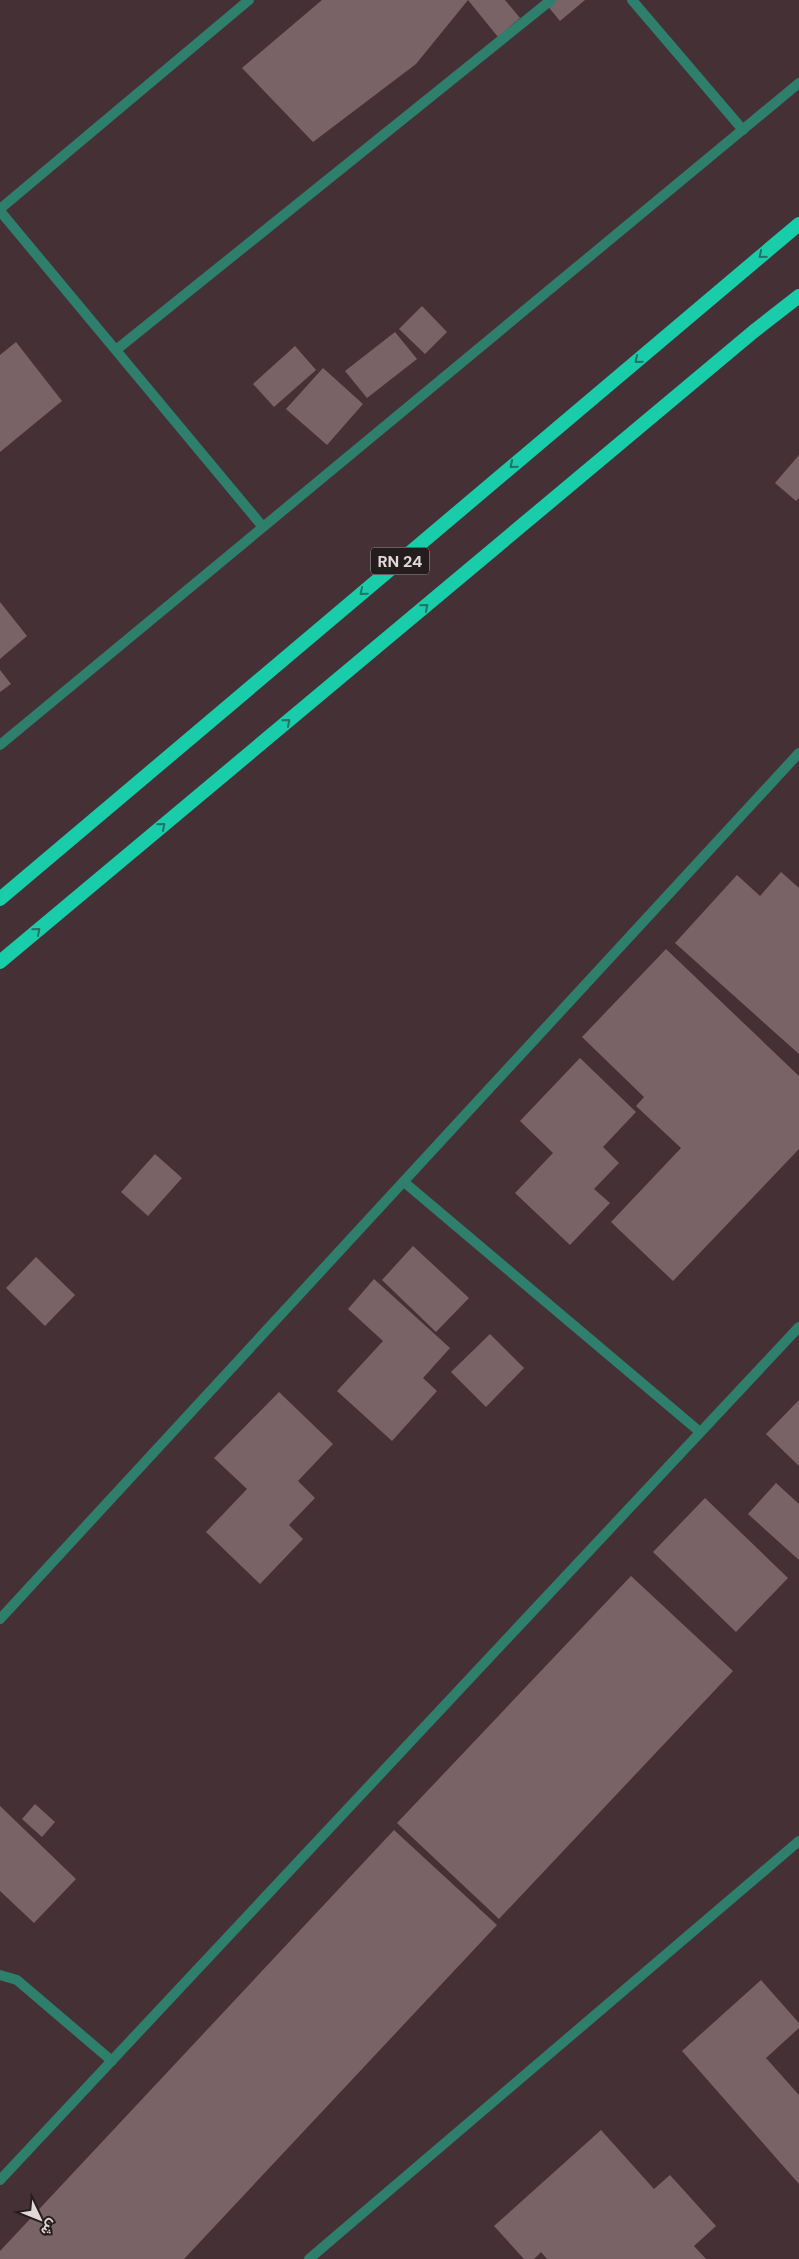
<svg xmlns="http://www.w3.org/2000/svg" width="799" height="2259" font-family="'DM Sans',Vazirmatn,sans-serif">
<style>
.building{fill:#7a6367}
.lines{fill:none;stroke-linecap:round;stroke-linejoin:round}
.service{stroke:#2e7f6b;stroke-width:10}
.trunk{stroke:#19cdaa;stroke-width:14}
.oneway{stroke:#1f7464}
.labels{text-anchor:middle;stroke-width:5;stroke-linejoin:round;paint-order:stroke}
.shield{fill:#251c1d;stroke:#ab9fa1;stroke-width:1}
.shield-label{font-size:16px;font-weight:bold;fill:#e4d7d9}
</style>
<rect width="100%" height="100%" fill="#453135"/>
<path class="building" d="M 322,0 L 505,0 L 520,18 L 498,37 L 468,0 L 416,64 L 313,142 L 242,68 Z
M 550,0 L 585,0 L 560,21 L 546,4 Z
M 422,306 L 447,332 L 425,354 L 399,329 Z
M 395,332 L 417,359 L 367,398 L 345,371 Z
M 16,342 L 62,401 L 0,452 L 0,355 Z
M 295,346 L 316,370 L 274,407 L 253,384 Z
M 323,368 L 363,404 L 327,445 L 286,409 Z
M 799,455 L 799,498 L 796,501 L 775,483 Z
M 0,602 L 27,636 L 0,659 Z
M 0,670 L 11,684 L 0,692 Z
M 781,872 L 799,888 L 799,1054 L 675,943 L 737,875 L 760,896 Z
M 666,949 L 799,1076 L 799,1149 L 673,1281 L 611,1222 L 681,1148 L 636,1106 L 644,1097 L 582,1037 Z
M 580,1058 L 636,1112 L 603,1147 L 619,1163 L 594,1189 L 610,1203 L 570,1245 L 515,1193 L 553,1153 L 520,1121 Z
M 155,1154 L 182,1178 L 148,1216 L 121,1192 Z
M 413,1246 L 469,1298 L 436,1332 L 382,1280 Z
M 36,1257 L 75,1295 L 45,1326 L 6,1288 Z
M 374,1279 L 450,1348 L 423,1378 L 437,1391 L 392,1441 L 337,1391 L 383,1341 L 348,1309 Z
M 490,1334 L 524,1368 L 486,1407 L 451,1372 Z
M 279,1392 L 333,1444 L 298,1481 L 315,1498 L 289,1525 L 303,1539 L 260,1584 L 206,1532 L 247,1489 L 214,1458 Z
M 799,1400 L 799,1466 L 766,1434 Z
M 776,1483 L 799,1504 L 799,1560 L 748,1514 Z
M 705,1498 L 788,1578 L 736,1632 L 653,1552 Z
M 631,1576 L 733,1671 L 499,1919 L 397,1823 Z
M 35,1804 L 55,1822 L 42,1837 L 22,1819 Z
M 0,1806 L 76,1879 L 34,1923 L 0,1891 Z
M 394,1830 L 497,1925 L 184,2259 L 0,2259 L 0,2251 Z
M 761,1980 L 799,2023 L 799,2028 L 766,2058 L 799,2095 L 799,2184 L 682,2051 Z
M 601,2130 L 654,2189 L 670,2175 L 716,2226 L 694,2246 L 706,2259 L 547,2259 L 541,2252 L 534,2259 L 524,2259 L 494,2226 Z"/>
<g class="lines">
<path class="service" d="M 632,0 L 743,130
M 0,209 L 249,0
M 0,211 L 263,527
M 116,350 L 551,0
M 0,745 L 799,83
M 404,1182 L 700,1432
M 0,1619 L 799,753
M 0,1975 L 17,1980 L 112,2061
M 0,2180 L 799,1327
M 309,2259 L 799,1841"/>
<path class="trunk" d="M 0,899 L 799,224
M 0,962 L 753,332 L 799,296"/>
</g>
<defs><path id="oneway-chevron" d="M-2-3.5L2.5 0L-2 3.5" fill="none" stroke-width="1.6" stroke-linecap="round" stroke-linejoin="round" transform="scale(1.25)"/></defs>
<g class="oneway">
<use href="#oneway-chevron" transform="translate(762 255) rotate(140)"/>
<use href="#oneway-chevron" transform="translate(638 360) rotate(140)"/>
<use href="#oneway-chevron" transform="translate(513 465) rotate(140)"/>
<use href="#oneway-chevron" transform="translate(363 592) rotate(140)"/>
<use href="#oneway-chevron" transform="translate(425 607) rotate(-40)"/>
<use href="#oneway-chevron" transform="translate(287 722) rotate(-40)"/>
<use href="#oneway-chevron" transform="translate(162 826) rotate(-40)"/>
<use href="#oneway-chevron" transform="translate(37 931) rotate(-40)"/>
</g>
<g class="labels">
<rect class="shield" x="371" y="547.5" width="58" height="27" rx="4"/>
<g class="shield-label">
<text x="400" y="567">RN 24</text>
</g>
</g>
<g transform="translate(40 2219) rotate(133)" stroke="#251c1d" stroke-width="4" paint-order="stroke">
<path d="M0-4L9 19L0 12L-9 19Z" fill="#e4d7d9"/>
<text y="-8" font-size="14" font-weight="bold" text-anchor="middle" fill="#e4d7d9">ش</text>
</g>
</svg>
